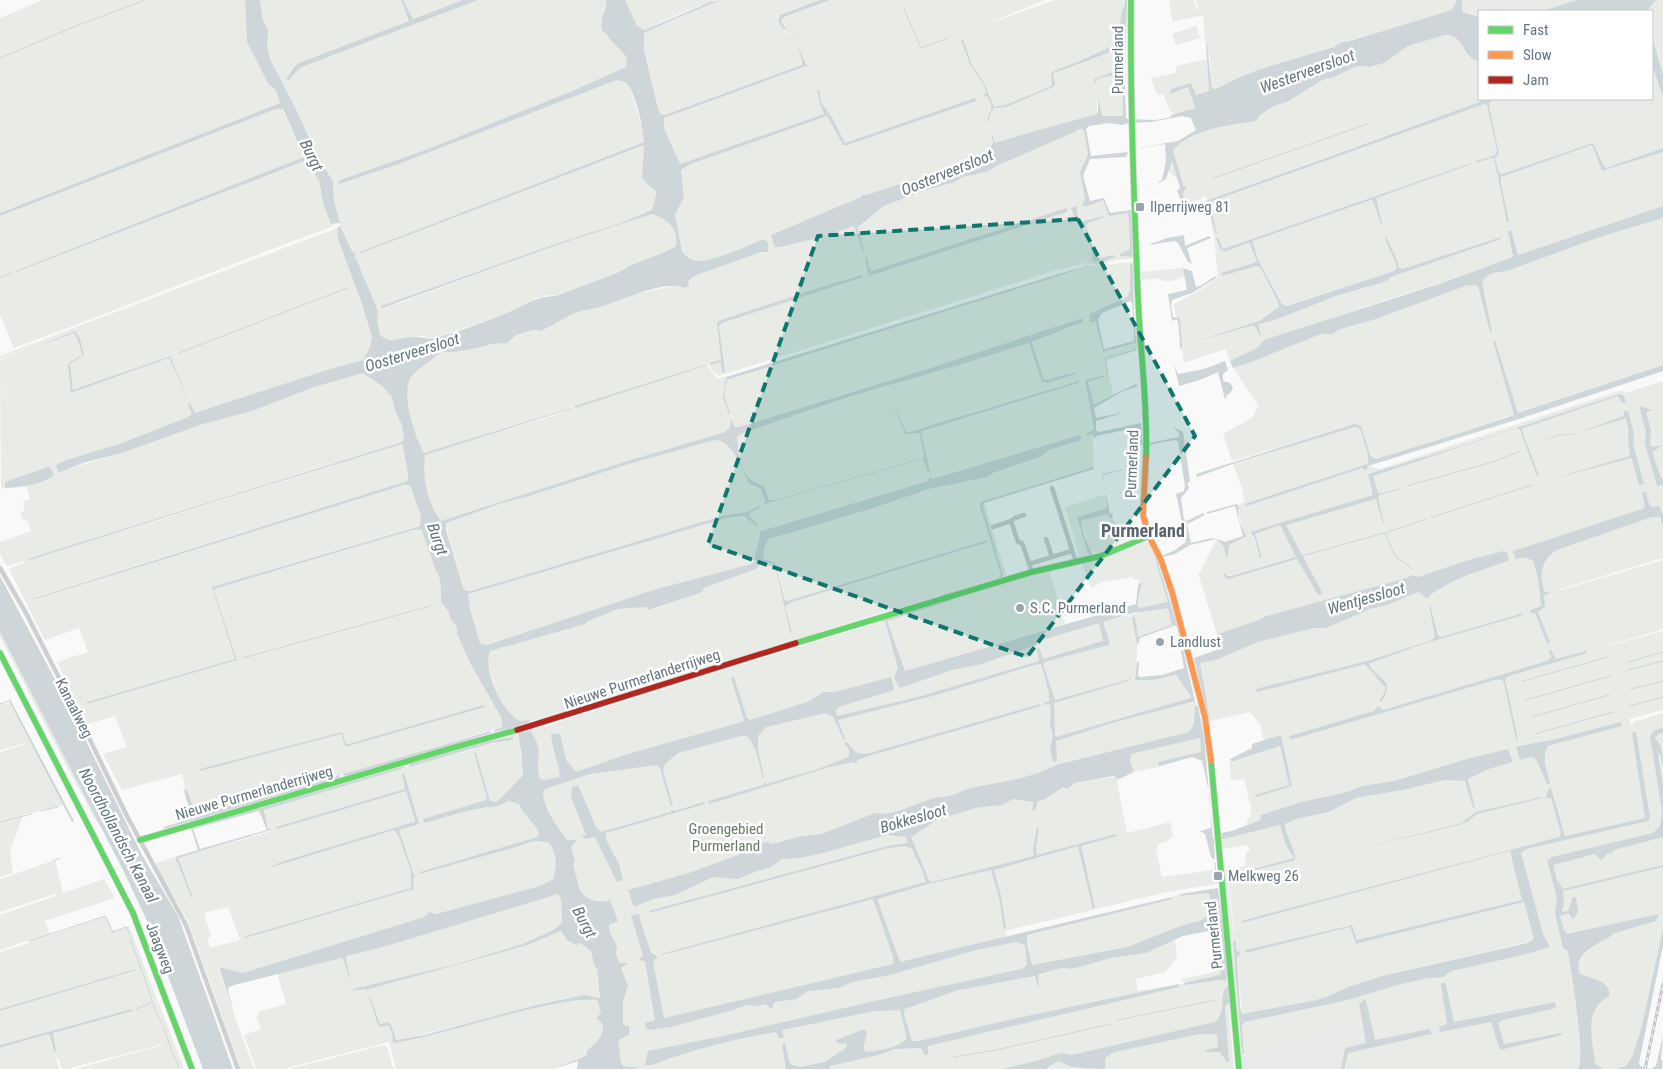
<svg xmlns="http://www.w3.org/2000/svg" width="1663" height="1069" font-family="'Roboto Condensed',sans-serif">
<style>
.built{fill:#e8e9e9}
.green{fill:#e8ebe6;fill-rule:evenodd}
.water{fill:#ced6d9;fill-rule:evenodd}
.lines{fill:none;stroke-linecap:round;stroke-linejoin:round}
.stream{stroke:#ced6d9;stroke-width:1}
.fast-casing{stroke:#d5d6d7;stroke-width:7}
.slow-casing{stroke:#d5d6d7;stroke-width:7}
.jam-casing{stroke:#d5d6d7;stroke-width:7}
.street{stroke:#cecfd0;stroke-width:4.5}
.fast{stroke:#63d668;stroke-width:5.5}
.slow{stroke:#ff974d;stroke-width:5.5}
.jam{stroke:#b3261e;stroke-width:5.5}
.rail-casing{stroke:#c3c5c6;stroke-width:3}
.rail{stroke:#fff;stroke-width:1;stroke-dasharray:4;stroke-linecap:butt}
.marked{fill:#0f766e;fill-opacity:0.2;stroke:#0f766e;stroke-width:4;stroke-dasharray:10 6;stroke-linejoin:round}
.poi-dot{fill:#99a4ac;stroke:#fff;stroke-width:2}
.labels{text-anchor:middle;stroke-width:5;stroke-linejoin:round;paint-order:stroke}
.street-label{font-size:15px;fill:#657683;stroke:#fff}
.poi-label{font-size:15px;fill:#657683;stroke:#fff;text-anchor:start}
.park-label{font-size:15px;fill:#687a64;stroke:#fff}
.water-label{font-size:16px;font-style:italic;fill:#60757c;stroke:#fff}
.quarter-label{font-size:18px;font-weight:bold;fill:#57646e;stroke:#fff}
</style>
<rect width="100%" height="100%" fill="#f9f9f9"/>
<path class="built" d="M 1363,1027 L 1366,1043 L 1345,1048 L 1341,1069 L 1242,1069 L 1241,1056 L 1291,1047 L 1291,1041 Z"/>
<path class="green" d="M 43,0 L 245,0 L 247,42 L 269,85 L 276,90 L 280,103 L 0,213 L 0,18 Z
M 260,0 L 401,0 L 409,21 L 299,64 L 295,66 L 286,79 L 288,81 L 298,70 L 302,67 L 478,0 L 606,0 L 606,9 L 600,22 L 613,44 L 619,48 L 628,58 L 626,67 L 572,91 L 428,149 L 343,179 L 338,183 L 339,184 L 396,165 L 617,80 L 626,83 L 630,88 L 644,133 L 644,142 L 361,252 L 644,145 L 642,178 C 658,191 658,190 653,210 L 621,223 L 561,242 L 381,306 L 399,303 L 563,243 L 652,214 C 661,217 676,225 676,237 C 677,240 676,243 676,246 L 665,252 L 631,265 L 617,273 L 556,296 L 548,295 L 534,299 L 503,315 L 436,338 L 421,336 L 409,337 L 397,340 L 385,339 L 380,336 L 377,320 L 378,311 L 355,256 L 356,254 L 353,253 L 340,226 L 334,201 L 333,182 L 315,151 L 296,109 L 270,59 L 267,44 L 267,32 L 263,21 Z
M 403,0 L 463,0 L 413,19 Z
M 625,0 L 715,0 L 678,14 L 645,30 L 637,27 Z
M 721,0 L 820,0 L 780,15 L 778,19 L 785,31 L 794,37 L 802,61 L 802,65 L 665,115 L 661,114 L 658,109 L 644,50 L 644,33 L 677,18 Z
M 830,0 L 1045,0 L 981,26 L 1055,0 L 1125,0 C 1125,7 1122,10 1121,16 C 1117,34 1123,35 1110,51 L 1116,53 L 1119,57 L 1118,69 L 1114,72 L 1094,79 L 1095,85 L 1097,79 C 1105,76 1116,75 1125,77 L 1125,80 L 1122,81 L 1123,116 L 1102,116 L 1097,98 L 1097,114 L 1031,132 L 995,143 L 991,126 L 989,126 L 993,143 L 984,157 L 866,195 L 863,194 L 861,197 L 838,207 L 780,247 L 822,237 L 854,226 L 864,251 L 858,227 L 884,206 L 923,191 L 955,182 L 963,177 L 986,172 L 1001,164 L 1075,132 L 1077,130 L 1083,129 L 1085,135 L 1088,155 L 1081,178 L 1085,200 L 1083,206 L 1088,206 L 1103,200 L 1109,216 L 1126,212 L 1129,219 L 1130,250 L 1120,254 L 1120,256 L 1133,257 L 1132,225 L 1135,259 L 1117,260 L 1098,265 L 1086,263 L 1053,271 L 719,376 L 713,372 L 710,365 L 722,362 L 722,372 L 724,373 L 719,325 L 722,323 L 862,276 L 861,275 L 824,286 L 718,321 L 717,325 L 721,360 L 707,365 L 717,379 L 726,376 L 725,381 L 1049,279 L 1078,269 L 1086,265 C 1101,268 1118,262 1135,262 L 1134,288 L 1133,264 L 1130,264 L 1130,292 L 1127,297 L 1089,314 L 1090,323 L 1095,321 L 1096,322 L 1103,352 L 1134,343 L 1135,344 L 1135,335 L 1137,336 L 1137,350 L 1106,361 L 1113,394 L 1093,404 L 1088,382 L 1096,377 L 1085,380 L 1094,431 L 1087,433 L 1092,434 L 1093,436 L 1094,467 L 1060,480 L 984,502 L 1007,577 L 1005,576 L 851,622 L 545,718 C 538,719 529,722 522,721 C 503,719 484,667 489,651 L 584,624 L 588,621 L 618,609 L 646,607 L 649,610 L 697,594 L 702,592 L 704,588 L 756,569 L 763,561 L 775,565 L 790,633 L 791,633 L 785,607 L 792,602 L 988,541 L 987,540 L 787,601 L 784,599 L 778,568 L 774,562 L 763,559 L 765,546 L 769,539 L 870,509 L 929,489 L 988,477 L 993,473 L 1040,457 L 1049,450 L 1078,441 L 1082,438 L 1080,435 L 932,479 L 930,477 L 928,481 L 761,531 L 755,553 L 755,561 L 751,564 L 653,590 L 490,644 L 485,645 L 480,643 L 470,609 L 468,594 L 727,518 L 744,516 L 758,525 L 749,515 L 750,513 L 759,507 L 747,512 L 725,515 L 471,591 L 466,591 L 463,587 L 445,523 L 502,503 L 526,497 L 629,464 L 715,440 C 733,441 742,470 749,484 L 760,488 L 765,500 L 764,504 L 923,459 L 928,472 L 921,432 L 922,431 L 1079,383 L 1079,382 L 909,432 L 906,432 L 888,391 L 905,434 L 919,433 L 924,455 L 923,458 L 775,500 L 769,500 L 764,486 C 759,484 753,482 750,479 C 739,469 740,450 737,437 L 743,433 L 857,395 L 856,391 L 739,427 L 735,427 L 730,417 C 730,426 731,429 722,433 L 627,461 L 441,521 C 427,505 422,475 424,455 L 562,413 L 570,408 L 424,454 C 415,437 399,394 411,377 C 417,369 433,360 441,352 L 454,352 L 478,348 L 491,344 L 504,343 L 516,335 L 535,330 L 540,331 L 579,311 L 620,300 L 630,295 L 679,285 L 694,276 L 761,252 L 768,253 L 764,240 C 747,246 717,260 699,261 C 692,261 686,257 682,251 L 675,215 L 684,197 L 681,170 L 691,164 L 827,116 L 843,145 L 976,101 L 974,99 L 845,143 L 832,117 L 821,103 L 819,90 L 820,104 L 824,114 L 680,164 L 664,128 L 664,118 L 806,66 L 809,69 L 802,56 L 795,37 L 786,29 L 781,21 L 784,17 ZM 1081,318 L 1076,326 L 1032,341 L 1044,380 L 1050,379 L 1042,382 L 1029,342 L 936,371 L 934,368 Z
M 1169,0 L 1194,0 L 1197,10 L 1199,9 L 1196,0 L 1457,0 L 1453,10 L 1354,39 L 1303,58 L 1261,69 L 1242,76 L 1216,89 L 1212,88 L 1210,58 L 1205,40 L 1203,15 L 1173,22 Z
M 1462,0 L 1577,0 L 1542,11 L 1479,11 L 1479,17 L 1462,12 Z
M 1663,0 L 1663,74 L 1652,37 L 1652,11 L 1647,11 L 1655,1 Z
M 1196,26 L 1200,38 L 1176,45 L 1172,34 Z
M 1449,34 C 1463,40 1465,58 1479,61 L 1479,99 L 1483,100 L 1481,102 L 1309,163 L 1211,202 L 1484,103 L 1487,104 L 1497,151 L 1495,155 L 1476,161 L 1477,163 L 1490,158 L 1494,159 L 1507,222 L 1501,184 L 1501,177 L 1592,145 L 1602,171 L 1663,152 L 1663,206 L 1518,255 L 1511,230 L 1508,231 L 1513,257 C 1458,279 1402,294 1347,313 C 1307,327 1268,343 1230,361 L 1226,349 L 1184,363 L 1174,304 L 1202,289 L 1218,277 L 1214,237 L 1206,196 L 1186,205 C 1183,198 1181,195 1187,189 L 1168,170 L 1171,160 L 1173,161 L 1178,178 L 1173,151 C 1189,129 1231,125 1257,121 L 1258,117 L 1267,110 L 1277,105 L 1287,102 L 1324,79 L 1332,78 L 1353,68 L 1360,66 L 1368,67 L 1384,63 L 1408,46 ZM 1471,163 L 1472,164 L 1376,198 L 1381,224 L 1373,201 L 1371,200 L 1253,241 L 1252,243 L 1258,260 L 1282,304 L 1286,306 L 1394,271 L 1397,268 C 1395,256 1387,246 1384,234 L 1397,260 L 1399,269 L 1402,269 L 1501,237 L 1501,239 L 1391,277 C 1383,285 1348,292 1336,296 C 1309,306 1284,317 1257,324 L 1261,339 L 1254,325 L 1190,344 L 1259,321 L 1279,307 L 1278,302 L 1260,267 L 1256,265 L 1222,276 L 1240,267 L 1257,263 L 1251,243 L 1248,242 L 1224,252 L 1217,238 L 1218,237 L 1223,249 Z
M 1207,59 L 1209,91 L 1196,95 L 1190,84 L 1170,93 L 1188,87 L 1195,108 L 1175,114 L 1170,111 L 1163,94 L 1157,95 L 1151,78 L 1175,73 L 1176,72 L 1176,66 Z
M 1652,65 L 1663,97 L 1663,148 L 1606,168 L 1604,166 L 1593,143 L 1502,174 L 1499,173 L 1495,158 L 1499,154 L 1489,104 L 1493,99 L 1652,99 Z
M 276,109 L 282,109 L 304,157 L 16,272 L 307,160 L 319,181 L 320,190 L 331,224 L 336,225 C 228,265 122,308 14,348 L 0,315 L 0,216 Z
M 1663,218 L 1663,365 L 1518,413 L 1494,341 L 1493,341 L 1514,414 L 1457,434 L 1376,459 L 1372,456 L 1361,426 L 1354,423 L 1351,425 L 1232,461 L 1223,434 L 1253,417 L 1258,405 L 1233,368 L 1249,363 L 1321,334 L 1332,334 L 1341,329 L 1376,319 L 1468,285 L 1478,286 L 1491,332 L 1492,331 L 1482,283 C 1486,273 1497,272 1507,271 L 1600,237 Z
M 337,228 L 338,239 L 363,307 L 372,337 L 370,347 L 363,360 L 330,369 L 195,414 L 190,404 L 189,404 L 192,414 L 186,418 L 119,444 L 66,460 L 58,472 L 122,453 L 203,424 L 252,411 L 314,387 L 363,372 L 382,386 L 392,397 L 395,411 L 402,425 L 404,441 L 40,555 L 27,561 L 399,445 L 403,444 C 404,457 408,467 408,480 L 404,482 L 35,597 L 35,599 L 404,485 L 410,485 L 421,516 L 421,525 L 212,587 L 235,659 L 87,702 L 87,704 L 237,660 L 214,590 L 217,588 L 409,531 L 420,529 L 422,531 L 436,571 L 439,575 L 441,589 L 441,602 L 448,611 L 451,620 L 457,627 L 457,634 L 470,663 L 502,719 L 502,727 L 343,774 L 195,815 L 187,791 L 184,791 L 183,788 L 185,787 L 182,774 L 122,790 L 103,754 L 127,747 L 115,716 L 88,724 L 57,662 L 88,652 L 79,628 L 45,640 L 9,569 L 24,563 L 24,561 L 7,566 L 0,554 L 0,542 L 31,531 L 27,520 L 24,521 L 20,513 L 25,510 L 23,502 L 30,499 L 26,486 L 49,479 L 54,475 L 51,468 L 5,482 L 5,488 L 1,489 L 0,360 L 74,333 L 79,343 L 82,355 L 70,362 L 68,365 L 72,393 L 169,358 L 187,399 L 169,356 L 73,391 L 70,364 L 84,355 L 75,331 L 0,359 L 0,356 ZM 484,705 L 345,746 L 341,734 L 200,770 L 342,732 L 346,744 L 348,744 Z
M 1183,268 L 1185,276 L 1172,281 L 1165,281 L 1157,278 L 1143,280 L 1141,278 L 1141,272 Z
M 1663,381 L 1663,521 L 1659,509 L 1514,553 L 1515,559 L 1527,558 L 1533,561 L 1538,578 L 1541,606 L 1531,610 L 1531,612 L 1535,613 L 1547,644 L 1550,642 L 1538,612 L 1544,607 L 1544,596 L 1551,592 L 1545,592 C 1538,576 1543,559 1557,550 L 1652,517 L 1660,517 L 1663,528 L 1663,558 L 1557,590 L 1558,591 L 1663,560 L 1663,629 L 1589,651 L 1663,631 L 1663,710 L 1629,719 L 1631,725 L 1634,724 L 1633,722 L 1663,713 L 1663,940 L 1633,1069 L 1342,1069 L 1347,1050 L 1371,1045 L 1362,1002 L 1359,1004 L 1363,1027 L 1291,1041 L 1291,1047 L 1241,1056 L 1239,1054 L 1225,881 L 1225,870 L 1245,866 L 1246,852 L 1250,851 L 1248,845 L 1222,849 L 1220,840 L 1280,825 L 1294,858 L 1227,876 L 1234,936 L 1234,929 L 1228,878 L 1295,860 L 1285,824 L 1296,819 L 1329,812 L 1356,798 L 1403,790 L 1445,780 L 1465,781 L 1474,807 L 1475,806 L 1468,779 L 1489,769 L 1513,762 L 1508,749 L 1470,758 L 1394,781 L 1362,786 L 1347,792 L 1301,802 L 1261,815 L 1260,820 L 1246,825 L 1252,811 L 1244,779 L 1232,780 L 1230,776 L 1231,772 L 1229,763 L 1280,746 L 1289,785 L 1256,795 L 1291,786 L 1281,736 L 1264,741 L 1260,724 L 1250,712 L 1210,721 L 1199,663 L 1216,660 L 1258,642 L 1314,628 L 1326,628 L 1346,618 L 1418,592 L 1428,599 L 1441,587 L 1509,559 L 1508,555 L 1329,611 L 1323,601 L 1266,616 L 1259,620 L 1217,634 L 1198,573 L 1202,571 L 1201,570 L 1217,539 L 1224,547 L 1226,557 L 1228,556 L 1229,545 L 1247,536 L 1243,530 L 1238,511 L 1239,504 L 1244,503 L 1242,488 L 1233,463 L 1355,427 L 1360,429 L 1368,454 L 1368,464 L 1363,466 L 1244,504 L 1247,506 L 1362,468 L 1366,471 L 1368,466 L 1380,469 L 1622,390 L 1625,393 ZM 1405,464 L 1370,476 L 1376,495 L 1283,525 L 1320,594 L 1318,594 L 1298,559 L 1229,579 L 1226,578 L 1223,574 L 1226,573 L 1227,576 L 1297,557 L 1280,525 L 1255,534 L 1262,558 L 1260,558 L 1251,532 L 1374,495 L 1368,474 ZM 1430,604 L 1438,636 L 1441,637 L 1523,613 L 1522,615 L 1423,644 L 1422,643 L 1432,640 L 1435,637 L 1429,605 ZM 1549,650 L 1551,650 L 1556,659 L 1587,652 L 1509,676 L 1505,679 L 1518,739 L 1516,738 L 1504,684 L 1502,680 L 1495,680 L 1290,740 L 1289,736 L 1374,711 L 1378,707 L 1383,710 L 1547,661 L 1551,658 ZM 1621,722 L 1621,726 L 1548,746 C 1541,762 1547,768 1549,784 L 1547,784 L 1536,759 L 1531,757 L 1520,760 L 1517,747 L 1518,746 L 1551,740 ZM 1635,732 L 1647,819 L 1516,850 L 1540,944 L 1360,989 L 1361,995 L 1344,1001 L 1245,1022 L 1242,1026 L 1244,1053 L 1242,1054 L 1233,941 L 1236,941 L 1236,950 L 1240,952 L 1237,957 L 1242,1014 L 1316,1000 L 1329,996 L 1348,987 L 1382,976 L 1532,941 L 1534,939 L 1524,902 L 1356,944 L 1350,927 L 1246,953 L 1246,950 L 1351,925 L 1357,940 L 1523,900 L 1510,851 L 1242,923 L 1241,921 L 1559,837 L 1562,833 L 1551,798 L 1546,798 L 1548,789 L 1551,789 L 1565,836 L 1645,818 L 1632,733 ZM 1541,797 L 1541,798 L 1477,814 L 1467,822 L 1459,825 L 1298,864 L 1462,823 L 1477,812 Z
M 1106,494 L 1107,508 L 1077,517 L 1092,556 L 1078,558 L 1077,556 L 1079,555 L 1065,507 Z
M 1107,513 L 1119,526 L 1131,524 L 1136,531 L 1134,532 L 1133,530 L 1123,536 L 1125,540 L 1119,543 L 1121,546 L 1137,537 L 1138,538 L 1121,546 L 1095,554 L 1093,551 L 1090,550 L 1081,521 Z
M 1147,542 L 1151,545 L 1156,558 L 1155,559 L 1161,577 L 1163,576 L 1178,625 L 1138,638 L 1135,679 L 1153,680 L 1176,675 L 1198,706 L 1195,706 L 1197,734 L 1204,737 L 1206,752 L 1159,767 L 1134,772 L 1130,761 L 1131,751 L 904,825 L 919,831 L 937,820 L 976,808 L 1002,805 L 1013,799 L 1033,802 L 1032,810 C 1038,802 1053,791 1063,787 L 1067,789 C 1070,787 1071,784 1074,783 C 1076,782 1112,777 1116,777 L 1127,833 L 1170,822 L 1173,836 L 1166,842 L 1160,843 L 1156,849 L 1162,877 C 1180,874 1197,873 1215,869 L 1216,884 L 1167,892 L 1005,931 L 1007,938 L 1171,899 L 1172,897 L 1180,894 L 1180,896 L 1209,893 L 1211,914 L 1199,921 L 1183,925 L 1127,947 L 1032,965 L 1027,944 L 1025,945 L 1030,972 L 900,1003 L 912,1041 L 904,1014 L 905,1009 L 959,990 L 1041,975 L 1062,968 L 1072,969 L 1111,958 L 1146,953 L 1164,944 L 1175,940 L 1177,957 L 1165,972 L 1136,979 L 1138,991 L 1187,983 L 1189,982 L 1182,982 L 1182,979 L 1214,972 L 1216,970 L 1219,954 L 1223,953 L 1220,975 L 1227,981 L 1228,985 L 1225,988 L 1227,1005 L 1230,1002 L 1229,1007 L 1234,1069 L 614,1069 L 610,971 L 562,845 L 531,792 L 530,731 L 523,734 L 522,732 L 533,728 L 537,729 L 847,632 L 1049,570 L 1065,624 L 909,670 L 905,671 L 906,676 L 1100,618 L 1102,622 L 1139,613 L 1139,593 L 1143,582 L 1139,586 L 1139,580 L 1133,579 L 1133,577 L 1102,582 L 1091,588 L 1082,564 Z
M 0,632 L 102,828 L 95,819 L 67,767 L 0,637 Z
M 10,703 L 64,805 L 23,815 L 10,851 L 13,873 L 0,877 L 0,752 L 26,744 L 26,743 L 0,750 L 0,705 Z
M 518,733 L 523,775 L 499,800 L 496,802 L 490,801 L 476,753 L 474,753 L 487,798 L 486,800 L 423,820 L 484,807 L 496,807 L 501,806 L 508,801 L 519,804 C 523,816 535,822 539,834 L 537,837 L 420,872 L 421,874 L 513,848 L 530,842 L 538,841 L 549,843 C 557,854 557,867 553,879 L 540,886 L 436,914 L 429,912 L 424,917 L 243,973 L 219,967 L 217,964 L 232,1009 L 254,1069 L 241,1069 L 188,921 L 154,864 L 175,857 L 192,899 L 193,899 L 177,858 L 269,832 L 264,810 L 396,770 L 474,749 L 476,747 L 513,740 L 512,737 L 483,742 L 488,739 ZM 404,773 L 418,824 L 399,830 L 413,872 L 415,875 L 413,879 L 414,889 L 245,938 L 245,936 L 256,933 L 411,888 L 411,871 L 398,835 L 394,830 L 344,844 L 414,822 L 415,820 L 406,791 L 276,828 L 276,827 L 405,789 L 402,774 ZM 228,907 L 240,940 L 210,948 L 207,939 L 211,936 L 204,913 Z
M 55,860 L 63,893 L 104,879 L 115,898 L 45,921 L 50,935 L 106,916 L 113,931 L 129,926 L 184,1069 L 179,1069 L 174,1057 L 178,1069 L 75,1069 L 163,1045 L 163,1044 L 66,1069 L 62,1069 L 58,1058 L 56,1058 L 59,1069 L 0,1069 L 0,1048 L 48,1034 L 50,1036 L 54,1051 L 56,1050 L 53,1033 L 132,1009 L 0,1045 L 0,1011 L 135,970 L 135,969 L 0,1009 L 0,952 L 30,943 L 29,940 L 0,950 L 0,915 L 56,896 L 55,894 L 0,912 L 0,879 Z
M 555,894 L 558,894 L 561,899 L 562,919 L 562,922 L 555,929 L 523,944 L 456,964 L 353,989 L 354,991 L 369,989 L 528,945 L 561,931 L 567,940 L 576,945 L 580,943 L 591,951 L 594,965 L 597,969 L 600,998 C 569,993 537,1005 507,1013 C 470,1022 433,1033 395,1040 L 389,1023 L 380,1025 L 370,997 L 378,1025 L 381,1027 L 388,1025 L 392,1032 L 393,1042 C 444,1035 493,1016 543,1006 C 562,1002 577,999 597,1000 L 601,1012 L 596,1019 L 601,1022 L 603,1031 L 594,1045 L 587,1050 L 586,1056 C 576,1061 564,1064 553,1069 L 396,1069 L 389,1042 L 282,1069 L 255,1069 L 256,1068 L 244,1035 L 261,1029 L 256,1016 L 259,1015 L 258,1012 L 286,1004 L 277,973 L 341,958 L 343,959 L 351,983 L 346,958 L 347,956 L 390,945 Z
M 384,1045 L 387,1046 L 393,1069 L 289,1069 Z"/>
<path class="water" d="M 245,0 L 260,0 L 263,21 L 268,29 L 267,44 L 270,59 L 296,109 L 315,151 L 333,182 L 334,201 L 340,223 L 331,224 L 323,203 L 319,181 L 307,160 L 16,272 L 16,271 L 304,157 L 283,109 L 276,109 L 0,216 L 0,213 L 280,103 L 276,90 L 269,85 L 247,42 Z
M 401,0 L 403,0 L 413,19 L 463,0 L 478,0 L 302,67 L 298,70 L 288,81 L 286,79 L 295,66 L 299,63 L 409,21 Z
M 606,0 L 625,0 L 637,26 L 645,30 L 710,2 L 721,0 L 677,18 L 644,33 L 644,50 L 658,109 L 661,114 L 665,115 L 802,65 L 802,61 C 800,55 797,42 794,37 C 788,29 774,27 780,15 L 820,0 L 830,0 L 784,17 L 781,21 L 786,29 L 795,37 L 802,56 L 809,69 L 806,66 L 664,118 L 664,128 L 680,164 L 824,114 L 820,104 L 817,90 L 819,90 L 821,103 L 832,117 L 845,143 L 975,98 L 976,101 L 847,145 L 843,145 L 827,116 L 691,164 L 681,170 L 684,197 L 675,215 L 682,251 C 686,257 692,261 699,261 C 717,260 747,246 764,239 L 768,243 L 768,252 L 761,252 L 694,276 L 688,281 L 689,286 L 685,288 C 666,279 621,301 600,307 C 593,309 585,309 578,312 C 564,317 553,326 540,331 L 534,330 L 516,335 L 507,343 L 491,344 L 478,348 L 454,352 L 441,352 C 433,360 417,369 411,377 C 400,394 415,437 424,453 L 571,408 L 571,409 L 425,455 C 422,475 427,504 441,521 L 627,461 L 722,433 C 731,429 731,426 730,417 L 735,427 L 739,427 L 934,367 L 1082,318 L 1083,322 L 1032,342 L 1044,380 L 1077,372 L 1076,374 L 1047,383 L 1042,382 L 1029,343 L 962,364 L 858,394 L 743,433 L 737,437 C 739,450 739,469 750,479 C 753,482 759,484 764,486 L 769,500 L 775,500 L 923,458 L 924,455 L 919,433 L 905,434 L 888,391 L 906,432 L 909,432 L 1079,381 L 1079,383 L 922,431 L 921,432 L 930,472 L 928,472 L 923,459 L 764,504 L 765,500 L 760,488 L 749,484 C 742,470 733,441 715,440 L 629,464 L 526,497 L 502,503 L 446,523 L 446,530 L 463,587 L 466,591 L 471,591 L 725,515 L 747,512 L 759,506 L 759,508 L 750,513 L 749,515 L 758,525 L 757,526 L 744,516 L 727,518 L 468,594 L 470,609 L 480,643 L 485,645 L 490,644 L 653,590 L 751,564 L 755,561 L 755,554 L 761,531 L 928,481 L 930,476 L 932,479 L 1080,435 L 1082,438 L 1078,441 L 1049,450 L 1040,457 L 993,473 L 988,477 L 929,489 L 870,509 L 769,539 L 765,546 L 763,559 L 774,562 L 776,564 L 784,599 L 787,601 L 987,540 L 988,542 L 792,602 L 785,607 L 792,633 L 790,633 L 775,565 L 763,561 L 756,569 L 704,588 L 702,592 L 697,594 L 648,610 L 646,607 L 618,609 L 588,621 L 585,624 L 490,651 C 483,669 500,706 515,718 C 520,722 524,721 529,720 L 530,722 L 521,725 L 523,733 L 530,731 C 547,754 533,757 540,779 L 545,780 L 559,777 L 560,773 L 552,743 L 551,734 L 560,734 L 566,760 L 576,772 L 631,753 L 742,722 L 744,720 L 731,678 L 734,677 L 747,718 L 750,720 L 807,702 L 824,692 L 835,692 L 891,677 L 894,690 L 839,707 L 836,710 L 837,716 L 918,697 L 1039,661 L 1037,649 L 1039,648 L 1043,659 L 1103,641 L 1099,623 L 1042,640 L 1032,646 L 982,664 L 952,670 L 900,688 L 894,678 L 898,668 L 885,621 L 873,623 L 952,599 L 953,600 L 887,621 L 905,671 L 1136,604 L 1138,585 L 1143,582 L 1139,593 L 1138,607 L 1141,608 L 1168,602 L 1155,559 L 1175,550 L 1186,542 L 1176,494 L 1184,491 L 1185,486 L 1178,441 L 1175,440 L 1149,445 L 1139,445 L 1139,431 L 1135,428 L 1096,436 L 1095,439 L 1092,434 L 1087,436 L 1087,433 L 1094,430 L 1085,380 L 1104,375 L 1104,377 L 1088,382 L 1094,404 L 1136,384 L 1138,386 L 1123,391 L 1094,408 L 1096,418 L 1126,412 L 1096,421 L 1096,430 L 1099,432 L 1141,423 L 1142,443 L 1149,443 L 1179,437 L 1179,433 L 1173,427 L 1183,432 L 1190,481 L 1187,484 L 1189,487 L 1188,490 L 1181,498 L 1184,519 L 1187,521 L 1203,513 L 1205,515 L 1187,524 L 1191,543 C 1205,540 1212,535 1225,542 L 1243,536 L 1235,506 L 1207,514 L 1207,512 L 1237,504 L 1239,507 C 1236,516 1242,529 1247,536 L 1229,545 L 1228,556 L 1226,558 L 1224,547 L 1217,539 L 1190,545 L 1175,554 L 1163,557 L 1157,560 L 1178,629 L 1175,625 L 1140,638 L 1139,643 L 1137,644 L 1132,617 L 1135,617 L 1138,637 L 1172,625 L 1168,608 L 1133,613 L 1103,622 L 1109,641 L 1109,645 L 1044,662 L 1044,667 L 1055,700 L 1131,679 L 1131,680 L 1054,703 L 1055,736 L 1056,737 L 1191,698 L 1191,696 L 1176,675 L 1153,680 L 1135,680 L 1137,662 L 1139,662 L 1138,675 L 1140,677 L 1162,675 L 1184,668 L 1181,651 L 1183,650 L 1195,701 L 1112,723 L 1056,741 L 1057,761 L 1053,762 L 1050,749 L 1053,735 L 1050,726 L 1051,706 L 1049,704 L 1045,705 L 1044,703 L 1049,701 L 1049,693 L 1042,666 L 1040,664 L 1034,665 L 936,695 L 838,720 L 845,739 L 844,740 L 833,717 L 826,713 L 766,727 L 758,736 L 758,749 L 764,778 L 763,778 C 759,764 757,744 745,735 L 678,753 L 665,764 L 663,771 L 673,806 L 671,806 L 660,768 L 656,765 L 590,774 L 545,789 L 543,792 C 544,811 557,825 567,840 L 577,840 L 571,847 L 575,860 L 573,865 L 580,891 C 587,900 599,904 610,900 L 618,921 L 609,925 C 608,935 617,941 617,950 L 615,952 L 619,963 L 628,963 L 621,968 L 628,986 L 623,1000 L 623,1025 L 629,1026 L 629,1035 L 618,1040 L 621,1062 L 623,1066 L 638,1068 L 637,1069 L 577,1069 L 578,1061 L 553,1069 L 586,1056 L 587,1050 C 595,1045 602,1037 603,1027 L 601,1022 L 596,1019 L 601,1012 L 597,1000 C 577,999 559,1003 540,1007 C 490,1017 443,1035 393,1043 L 392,1032 L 388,1025 L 381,1027 L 378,1025 L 369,997 L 370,997 L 380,1024 L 389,1022 L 391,1025 L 396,1040 L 424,1035 L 540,1004 L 584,995 L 600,998 L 597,969 L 594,965 L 591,951 L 580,943 L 576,945 L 567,940 L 561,931 L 528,945 L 369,989 L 368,991 L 366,989 L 353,991 L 353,989 L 456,964 L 523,944 L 555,929 L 562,922 L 561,899 L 558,894 L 390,945 L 347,956 L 346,958 L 351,983 L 343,959 L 341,958 L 234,985 L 228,988 L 228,991 L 235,1017 L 218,964 L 219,967 L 243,973 L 424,917 L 429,912 L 436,914 L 540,886 L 553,879 C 557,867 557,853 549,843 L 538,841 L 530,842 L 513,848 L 420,874 L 420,872 L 537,837 L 539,834 C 535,822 523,816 519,804 L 508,801 C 495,810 495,805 482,808 C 462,811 443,818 424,823 L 423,819 L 486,800 L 487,798 L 474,753 L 476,753 L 490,801 L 496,802 L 499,800 L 523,775 L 521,752 L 517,727 L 494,732 L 494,730 L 502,727 L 502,719 L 470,663 L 457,634 L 457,627 L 451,620 L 448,611 L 441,602 L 441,589 L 439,576 L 436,571 L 422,531 L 420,529 L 409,531 L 217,588 L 214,590 L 237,660 L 87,704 L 87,702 L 235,659 L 212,587 L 420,526 L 421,516 L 410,485 L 404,485 L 35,599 L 34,598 L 404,482 L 408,480 C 408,467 404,457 403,444 L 399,445 L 220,500 L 27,561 L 27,560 L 40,555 L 402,442 L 404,439 L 402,425 L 395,411 L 392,397 L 382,386 L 363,373 L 314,387 L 252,411 L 203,424 L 122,453 L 83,463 L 58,473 L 56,465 L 66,460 L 119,444 L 186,418 L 192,414 L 188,404 L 190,403 L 195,413 L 330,369 L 363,360 L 370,347 L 372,337 L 363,307 L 338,239 L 337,228 L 340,226 L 353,253 L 356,253 L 355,256 L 378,311 L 377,320 L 380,335 C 390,344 399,338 409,337 C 418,336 428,340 436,338 C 458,332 481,323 502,315 C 522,307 534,296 556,296 L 617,273 L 631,265 L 665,252 L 676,246 C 676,243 677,240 676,237 C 676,225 661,217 652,214 L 563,243 L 382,308 L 381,306 L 561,242 L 621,223 L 652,210 C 660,183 656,196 642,178 L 644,145 L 361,253 L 360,252 L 644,142 C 644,130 635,89 625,82 C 622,81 620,81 617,80 L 396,165 L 339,184 L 338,182 L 343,179 L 428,149 L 572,91 L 626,67 L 627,58 C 620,47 612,45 606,33 L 603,32 C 597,15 608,15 606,0 Z
M 1125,0 L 1127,0 L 1127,5 L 1125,77 C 1116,75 1105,76 1097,79 L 1095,85 L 1094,79 L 1113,72 L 1118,69 L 1119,57 L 1115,52 L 1110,52 L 1054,73 L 1053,76 L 1055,84 L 1053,87 L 1006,107 L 994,108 L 991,112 L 988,122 C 987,109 997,111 987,96 L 982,97 L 986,93 L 984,85 L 970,64 L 961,40 L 963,39 L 972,65 L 984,83 L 994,107 L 1006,105 L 1052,86 L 1051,74 L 1054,71 L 1080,61 L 1115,45 C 1122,36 1119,26 1121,16 C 1122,10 1125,7 1125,0 Z
M 1457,0 L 1462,0 L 1462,12 L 1479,17 L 1479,61 C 1463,59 1463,33 1445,35 L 1408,46 L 1384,63 L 1369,67 L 1360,66 L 1353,68 L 1332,78 L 1324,79 L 1287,102 L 1277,105 L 1267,110 L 1258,117 L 1257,121 C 1231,125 1189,129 1173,151 L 1184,187 L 1187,187 L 1183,194 L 1184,202 L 1182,203 L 1177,191 L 1180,188 L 1172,160 L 1166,179 L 1159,183 L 1158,182 L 1162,180 L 1166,161 L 1165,144 L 1138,148 L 1178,141 L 1196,130 L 1191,118 L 1182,116 L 1151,122 L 1129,123 L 1122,125 L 1109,123 L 1089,126 L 1086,129 L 1091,156 L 1128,152 L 1126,157 L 1090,159 L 1083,176 L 1090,201 L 1104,198 L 1110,213 L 1131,210 L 1133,257 L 1120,256 L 1120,254 L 1130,249 L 1129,219 L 1127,213 L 1109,216 L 1103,200 L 1088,206 L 1082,206 L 1085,199 L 1080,172 L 1088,155 L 1085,135 L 1083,129 L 1077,130 L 1075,132 L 1001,164 L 986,172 L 963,177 L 955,182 L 923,191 L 884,206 L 858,227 L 864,250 L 863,251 L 854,226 L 822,237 L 780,247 L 775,247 L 771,235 L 861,197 L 863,194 L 866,195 L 984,157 L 993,143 L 990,125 L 995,143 L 1031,132 L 1097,114 L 1098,111 L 1098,98 L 1102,116 L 1123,116 L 1122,81 L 1125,80 L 1126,119 L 1156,120 L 1171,117 L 1171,115 L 1195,108 L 1188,87 L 1169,94 L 1172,89 L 1191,83 L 1196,95 L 1209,91 L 1206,44 L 1207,44 L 1212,88 L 1216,89 L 1242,76 L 1261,69 L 1334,47 L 1342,42 L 1346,42 L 1452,10 Z
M 1577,0 L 1659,0 L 1655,1 L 1647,11 L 1542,11 Z
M 1652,37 L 1663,74 L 1663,97 L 1652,65 Z
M 1482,99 L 1493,99 L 1489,104 L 1499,154 L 1495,158 L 1499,173 L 1502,174 L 1593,143 L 1604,166 L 1606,168 L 1663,148 L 1663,152 L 1602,171 L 1592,145 L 1501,177 L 1501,184 L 1509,222 L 1507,222 L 1494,159 L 1490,158 L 1477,163 L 1476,161 L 1495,155 L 1497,151 L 1487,105 L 1484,104 L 1210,202 L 1209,203 L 1217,233 L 1216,234 L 1207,205 L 1193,209 L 1192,207 L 1206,201 L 1480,102 Z
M 1471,163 L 1472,164 L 1376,198 L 1382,223 L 1381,224 L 1373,201 L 1371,200 L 1253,241 L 1253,243 L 1258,260 L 1282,304 L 1287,306 L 1394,271 L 1397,268 C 1395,256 1385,245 1385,234 L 1397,260 L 1399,268 L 1402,269 L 1501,237 L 1501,239 L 1391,277 L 1388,280 L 1381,283 L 1336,296 L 1275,320 L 1258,324 L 1262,339 L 1254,325 L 1188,344 L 1259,321 L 1279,307 L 1278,302 L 1260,267 L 1256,266 L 1222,276 L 1221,273 L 1257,262 L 1250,243 L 1248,243 L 1224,252 L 1220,249 L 1216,238 L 1218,237 L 1223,249 Z
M 1077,206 L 1077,214 L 1081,222 L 1103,216 L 1104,217 L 1088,223 L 1086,226 L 1096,257 L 1099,258 L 1114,255 L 1115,257 L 1105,261 L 1093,262 L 1091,245 L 1083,226 L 1077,223 L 1071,208 Z
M 1663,206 L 1663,218 L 1600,237 L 1507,271 C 1497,272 1486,273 1482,283 L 1492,331 L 1490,332 L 1478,286 L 1468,285 L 1376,319 L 1341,329 L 1332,334 L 1321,334 L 1249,363 L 1233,368 L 1230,361 L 1257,348 L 1264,340 L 1442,283 L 1513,257 L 1508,231 L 1511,230 L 1518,255 Z
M 1067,208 L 1067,212 L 869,276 L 868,275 L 865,257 L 866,256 L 871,271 Z
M 1184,235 L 1185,246 L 1209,236 L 1211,238 L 1187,248 L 1192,264 L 1188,262 L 1178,243 L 1175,241 L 1148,245 L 1167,238 Z
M 1133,263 L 1134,310 L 1131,301 L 1102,313 L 1098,320 L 1104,349 L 1134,341 L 1134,335 L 1135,335 L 1136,344 L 1134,343 L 1103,352 L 1096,323 L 1095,321 L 1090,323 L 1089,314 L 1127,297 L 1130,291 L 1130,264 Z
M 1078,268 L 1078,269 L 1049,279 L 727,380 L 724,395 L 730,413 L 729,414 L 723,397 L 726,377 Z
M 1183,268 L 1192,271 L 1196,287 L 1202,285 L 1215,276 L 1216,278 L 1192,293 L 1172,300 L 1171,307 L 1173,317 L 1180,318 L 1182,348 L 1180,349 L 1179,324 L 1177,319 L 1172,321 L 1168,294 L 1187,290 Z
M 862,275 L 863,277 L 722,323 L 719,326 L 725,373 L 722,372 L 721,362 L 710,365 L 710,363 L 721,360 L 717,325 L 718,321 L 824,286 Z
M 75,331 L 80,339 L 84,355 L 70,364 L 73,390 L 170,356 L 188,399 L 169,358 L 71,393 L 68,365 L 70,362 L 82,355 L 79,343 L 74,333 L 0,360 Z
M 1493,341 L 1495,341 L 1518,413 L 1663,365 L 1663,371 L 1528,416 L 1368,466 L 1366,471 L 1362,468 L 1247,506 L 1244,504 L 1368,464 L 1368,454 L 1360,429 L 1355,427 L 1238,462 L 1197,477 L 1196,474 L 1351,425 L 1354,423 L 1361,426 L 1371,456 L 1376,459 L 1457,434 L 1514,415 Z
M 1225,361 L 1228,370 L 1223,374 L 1223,381 L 1230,383 L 1233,387 L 1231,392 L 1226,396 L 1227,398 L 1225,399 L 1218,372 L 1200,380 L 1179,386 L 1174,364 L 1178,374 L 1204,369 Z
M 705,365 L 705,366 L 575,408 L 575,406 Z
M 1620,394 L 1624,396 L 1626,403 L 1622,403 L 1618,396 L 1523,428 L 1522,431 L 1539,476 L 1537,476 L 1520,430 L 1517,428 L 1373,476 L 1378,493 L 1380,494 L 1378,498 L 1384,523 L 1383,523 L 1376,499 L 1286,525 L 1323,594 L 1318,595 L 1297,559 L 1229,579 L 1226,578 L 1223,574 L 1226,573 L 1227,576 L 1230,576 L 1296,557 L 1280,525 L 1255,534 L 1262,558 L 1260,558 L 1254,537 L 1250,532 L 1373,495 L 1368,474 L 1371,473 L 1458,447 Z
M 1639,406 L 1652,410 L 1646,412 L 1651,430 L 1650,445 L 1653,447 L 1663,445 L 1652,452 L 1661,478 L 1663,480 L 1663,485 L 1657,486 L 1645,443 L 1646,432 Z
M 1624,411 L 1628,411 L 1634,434 L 1633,444 L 1644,484 L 1639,485 L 1632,459 L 1631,458 L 1548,480 L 1630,456 L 1628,439 L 1629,432 L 1626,418 L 1574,434 L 1557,436 L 1535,445 L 1557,435 L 1577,433 L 1624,416 Z
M 48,467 L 51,468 L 54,475 C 45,484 18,488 5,488 L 5,482 Z
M 1094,467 L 1094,469 L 984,503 L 983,506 L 1003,575 L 999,581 L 943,597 L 941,595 L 998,579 L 1001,575 L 980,507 L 981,502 Z
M 1135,467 L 1103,475 L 1110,514 L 1112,513 L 1113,518 L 1110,518 L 1107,514 L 1081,521 L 1084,535 L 1093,555 L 1088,554 L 1077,517 L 1107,508 L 1106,489 L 1102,474 Z
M 1646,492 L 1649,504 L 1652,507 L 1659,506 L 1663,515 L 1663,528 L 1660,517 L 1652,517 L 1557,550 C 1542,559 1538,576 1545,592 L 1551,592 L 1544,596 L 1545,607 L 1538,612 L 1550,642 L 1547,644 L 1535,613 L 1531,613 L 1530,610 L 1541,606 L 1538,578 L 1533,561 L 1527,558 L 1515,559 L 1513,551 L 1642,509 L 1645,507 L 1642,493 Z
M 1504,551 L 1508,554 L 1509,560 L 1507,561 C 1489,568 1437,584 1428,599 L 1418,592 L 1387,605 L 1370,609 L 1326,628 L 1314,628 L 1258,642 L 1216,660 L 1200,663 L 1210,721 L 1209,721 L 1194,658 L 1222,648 L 1220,637 L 1217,634 L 1259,620 L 1266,616 L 1407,578 L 1412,575 L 1418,577 L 1472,559 Z
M 0,576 L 65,698 L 142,855 L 178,916 L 233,1069 L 203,1069 L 148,923 L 123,870 L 0,632 Z
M 1430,604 L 1438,636 L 1441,637 L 1523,613 L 1523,615 L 1423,644 L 1370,663 L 1369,666 L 1387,684 L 1386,694 L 1381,702 L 1380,700 L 1385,692 L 1385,687 L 1365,664 L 1257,692 L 1256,689 L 1371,660 L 1432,640 L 1435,637 L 1429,605 Z
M 1549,650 L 1551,650 L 1556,659 L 1586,651 L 1587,653 L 1509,676 L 1505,679 L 1518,739 L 1516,739 L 1504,684 L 1502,680 L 1495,680 L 1290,740 L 1289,736 L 1374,711 L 1378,706 L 1383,710 L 1547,661 L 1551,658 Z
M 10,699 L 74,821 L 72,822 L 10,703 L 9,700 Z
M 1040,704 L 1041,706 L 865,757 L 858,760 L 856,764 L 854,762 L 833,766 L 709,804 L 708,801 L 763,785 L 765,782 L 766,784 L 815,770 L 846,758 L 849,756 L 849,749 L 844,743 L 847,742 C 856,753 855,755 870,753 Z
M 484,705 L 485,707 L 348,746 L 345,746 L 341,734 L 200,771 L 200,769 L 342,732 L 346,744 L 348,744 Z
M 1195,706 L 1198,706 L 1204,737 L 1213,839 L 1215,838 L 1214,842 L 1215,860 L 1211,857 L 1205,834 L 1200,831 L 1211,828 L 1210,796 L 1202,761 L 1192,757 L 1159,766 L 1158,762 L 1201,752 L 1200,738 L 1131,754 L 1130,761 L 1134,772 L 1117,780 L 1116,777 L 1113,776 L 1075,783 L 1067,789 L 1063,787 L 1045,799 L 1038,802 L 1035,810 L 1032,811 L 1033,802 L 1013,799 L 1002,805 L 976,808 L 937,820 L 911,837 L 929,881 L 932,882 L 1034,856 L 1033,849 L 1037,828 L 1039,827 L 1036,848 L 1037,855 L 1116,834 L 1117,836 L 1081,846 L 1095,908 L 1093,909 L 1078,846 L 994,870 L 1001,896 L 1006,928 L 1004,929 L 999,897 L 991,870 L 928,884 L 877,899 L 900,962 L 1172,897 L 1172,899 L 1027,935 L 1027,944 L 1032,965 L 1127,947 L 1183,925 L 1199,921 L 1211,914 L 1209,893 L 1180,896 L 1180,894 L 1218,888 L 1226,956 L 1227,981 L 1220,980 L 1184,985 L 1184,983 L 1220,975 L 1223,953 L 1220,929 L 1183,936 L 1146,953 L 1111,958 L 1072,969 L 1062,968 L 1038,975 L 1039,989 L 1035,976 L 959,990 L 905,1009 L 904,1014 L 912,1041 L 919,1041 L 1013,1019 L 1179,984 L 1179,987 L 928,1046 L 928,1055 L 925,1055 L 921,1048 L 894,1049 L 882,1054 L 830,1066 L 829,1069 L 786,1069 L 782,1044 L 785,1043 L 789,1061 L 792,1065 L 801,1067 L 825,1062 L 846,1048 L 847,1044 L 837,1043 L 836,1040 L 862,1030 L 865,1030 L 867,1033 L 863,1049 L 867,1052 C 880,1050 899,1048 907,1038 L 900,1010 L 875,1011 L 782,1030 L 784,1038 L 779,1038 L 776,1032 C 740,1038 705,1047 671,1058 C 663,1060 653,1067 645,1065 L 648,1051 L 723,1036 L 879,1000 L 1022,969 L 1026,966 L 1027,964 L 1025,945 L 1016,942 L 976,950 L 890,975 L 852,982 L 839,988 L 808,991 L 796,999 L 775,1002 L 772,1008 L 770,1008 L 766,1004 L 758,1006 L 746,1005 L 733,1010 L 671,1027 L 647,1030 L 645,1025 L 645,1023 L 655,1020 L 645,961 L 639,960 L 643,955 L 631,915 L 640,914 L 639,917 L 651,953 L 655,955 L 657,957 L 653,962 L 664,1018 L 893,964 L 893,956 L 873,899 L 662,955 L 661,954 L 926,882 C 923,870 917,860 912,849 L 906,846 L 888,848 L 649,913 L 649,911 L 888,846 L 908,843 L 906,837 L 887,835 L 823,853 L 799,858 L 782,859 L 771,867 L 757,871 L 738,879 L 713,877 L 675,895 L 653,899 L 634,907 L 628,890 L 689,873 L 738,855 L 753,844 L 767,842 L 773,844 L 798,837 L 822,834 L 875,813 C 891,817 915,804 931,799 C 938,797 946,797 953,795 C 959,793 965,789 971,788 C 999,782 1031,779 1056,765 L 1189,732 L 1194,724 Z
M 1621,722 L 1622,726 L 1548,746 C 1541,761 1547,768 1550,784 L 1547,784 L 1536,759 L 1531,757 L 1520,760 L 1516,747 L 1518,746 L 1551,740 Z
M 1663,728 L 1663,733 L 1658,734 L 1655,738 C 1662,745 1663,755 1663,766 L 1660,753 L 1658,756 L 1663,786 L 1663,837 L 1614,850 L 1612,853 L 1606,854 L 1605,857 L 1601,860 L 1595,854 L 1553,865 L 1557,880 L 1563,889 L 1663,865 L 1663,867 L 1563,891 L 1564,903 L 1562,912 L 1568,911 L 1573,897 L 1576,897 L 1578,912 L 1573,919 L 1568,913 L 1560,916 L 1564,931 L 1567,934 L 1659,914 L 1656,921 L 1611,934 L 1611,936 C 1596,945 1572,953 1580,974 C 1591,978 1612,982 1609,996 C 1582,1012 1593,1038 1595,1064 L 1604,1069 L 1578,1069 C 1586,1057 1571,970 1568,951 L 1563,948 L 1555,913 L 1557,898 L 1547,860 L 1552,857 L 1653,833 L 1660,826 L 1662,811 L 1650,736 L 1655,730 Z
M 491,731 L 491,733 L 351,775 L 344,776 L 343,774 Z
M 1636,732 L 1650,817 L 1648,821 L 1526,849 L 1521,853 L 1543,934 L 1550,947 L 1523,955 L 1451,971 L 1443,977 L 1428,978 L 1397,985 L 1344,1001 L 1245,1022 L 1242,1026 L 1244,1054 L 1242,1054 L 1233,941 L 1236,941 L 1236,950 L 1240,952 L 1240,954 L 1237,957 L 1240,1007 L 1242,1014 L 1316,1000 L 1329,996 L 1348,987 L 1382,976 L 1527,943 L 1534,939 L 1524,902 L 1356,944 L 1350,927 L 1246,953 L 1245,950 L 1352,925 L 1357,940 L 1522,900 L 1510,851 L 1242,923 L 1241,921 L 1559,837 L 1561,833 L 1551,798 L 1546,798 L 1548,789 L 1551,788 L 1565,836 L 1645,818 L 1632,733 Z
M 1281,735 L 1292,786 L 1256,797 L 1255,795 L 1289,785 L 1280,746 L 1231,762 L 1230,759 L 1252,748 L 1252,744 Z
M 513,737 L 513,740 L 492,743 L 409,767 L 409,764 L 483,742 Z
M 1508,749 L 1513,762 L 1489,769 L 1468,779 L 1475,807 L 1473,808 L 1465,781 L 1445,780 L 1403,790 L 1356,798 L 1329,812 L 1296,819 L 1285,824 C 1286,837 1295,847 1295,860 L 1231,877 L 1227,881 L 1227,876 L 1294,858 L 1286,845 L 1280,825 L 1220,840 L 1222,837 L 1221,833 L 1232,831 L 1260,820 L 1261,815 L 1301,802 L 1347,792 L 1362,786 L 1394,781 L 1470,758 Z
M 404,766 L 404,768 L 264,810 L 268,829 L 271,829 L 271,830 L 178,858 L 193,898 L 192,899 L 175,857 L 198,850 L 191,828 ZM 259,811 L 267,830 L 200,849 L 193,829 Z
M 404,773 L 419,824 L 399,830 L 413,872 L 415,875 L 413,879 L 414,889 L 245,938 L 245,936 L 256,933 L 411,888 L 411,871 L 398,835 L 394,830 L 265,869 L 284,861 L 414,822 L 415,820 L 406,791 L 276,829 L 276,827 L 405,789 L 402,774 Z
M 340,775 L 340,777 L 336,779 L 164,829 L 164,827 L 192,818 L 184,791 L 187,790 L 196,815 Z
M 578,785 L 596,827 L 601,832 L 671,812 L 671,810 L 675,811 L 704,802 L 705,804 L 606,833 L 606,840 L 619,864 L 623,880 L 617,882 L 595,837 L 584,839 L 582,836 L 586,835 L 571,797 L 572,788 Z
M 1541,797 L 1542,798 L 1477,814 L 1467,822 L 1459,825 L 1298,864 L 1462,823 L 1476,812 Z
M 1663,929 L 1663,945 L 1639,1063 L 1640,1066 L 1651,1069 L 1656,1066 L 1663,1035 L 1661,1059 C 1663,1062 1663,1065 1662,1069 L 1615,1069 L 1626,1066 L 1633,1055 L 1642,1026 Z
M 135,969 L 136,970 L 0,1011 L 0,1009 Z
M 1444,982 L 1446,985 L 1454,1022 L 1555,1002 L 1556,1008 L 1503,1020 L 1498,1023 L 1504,1044 L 1561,1033 L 1562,1035 L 1500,1050 L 1491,1022 L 1440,1032 L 1439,1027 L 1447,1024 L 1441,984 Z
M 1228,985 L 1230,1002 L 1225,1007 L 1229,1062 L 1226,1061 L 1220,1052 L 1206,1052 L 1206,1050 L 1218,1047 L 1217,1034 L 1200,1034 L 1114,1052 L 1105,1058 L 1105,1069 L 1072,1067 L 1058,1061 L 1045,1069 L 1002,1069 L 1036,1061 L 1061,1053 L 1072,1055 L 1215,1022 C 1229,1007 1217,998 1228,985 Z
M 1363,999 L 1366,1001 L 1375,1040 L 1429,1029 L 1432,1034 L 1348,1053 L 1344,1069 L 1341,1069 L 1345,1048 L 1366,1043 L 1359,1004 L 1362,1002 Z
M 132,1009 L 132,1011 L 53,1033 L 56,1051 L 54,1051 L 50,1036 L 48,1034 L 0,1048 L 0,1045 Z"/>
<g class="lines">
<path class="stream" d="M 903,7 L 921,48 L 948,38
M 0,58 L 76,26 L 145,0
M 1214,178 L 1367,124
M 0,278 L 12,273
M 1133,306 L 1135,337
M 179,353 L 347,288
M 1108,375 L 1105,358 L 1136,350 L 1135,349
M 1407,486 L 1496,461 L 1520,451
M 1380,494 L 1400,489
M 1432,517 L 1532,485
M 1302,556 L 1384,533
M 1411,569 L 1408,565 L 1396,558 L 1385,533 L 1426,519
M 1178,629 L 1181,646
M 243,658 L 430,606
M 1628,662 L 1663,652
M 1627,670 L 1663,661
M 1523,681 L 1608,657
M 1631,689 L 1663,681
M 1526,700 L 1610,676
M 0,704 L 9,701
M 1630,706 L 1663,697
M 1531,717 L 1609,695
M 1535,734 L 1613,712
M 41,811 L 58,807
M 0,822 L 32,814
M 53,861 L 60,858
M 1215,863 L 1217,883
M 130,938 L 141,968
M 29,941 L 105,916 L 113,932 L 126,927 L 129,934
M 140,968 L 141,968 L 152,1001
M 136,1009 L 152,1002 L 161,1022
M 1118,1020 L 1216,1000
M 163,1027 L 179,1069
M 954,1057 L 996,1050 L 1111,1024"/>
<g class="fast-casing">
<path id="fast" d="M 1131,0 C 1130,99 1134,198 1138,297 C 1140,350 1148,404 1146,457
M 796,643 L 1032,572 L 1101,556 L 1149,536
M 0,653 L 133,913 L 192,1069
M 1211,761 L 1239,1069
M 140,840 L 452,748 L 517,730"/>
</g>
<g class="slow-casing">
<path id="slow" d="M 1146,457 L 1143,515 L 1149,536 L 1161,560 L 1172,592 L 1205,717 L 1211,761"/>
</g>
<g class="jam-casing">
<path id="jam" d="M 517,730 L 796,643"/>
</g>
<path class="street" d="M 1052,488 L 1076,562
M 1024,515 L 1015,518 L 1011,521 L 1018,542 L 1022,543 L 1032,572
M 993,527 L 1011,521
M 1052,557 L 1072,551
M 1029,564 L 1052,557 L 1046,539
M 0,568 L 26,613 L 77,713 L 127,816 L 186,925 L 238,1069"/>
<use href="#fast" class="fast"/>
<use href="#slow" class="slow"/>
<use href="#jam" class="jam"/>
<g class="rail-casing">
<path id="rail" d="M 1645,1069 L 1663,984"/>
</g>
<use href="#rail" class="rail"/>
</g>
<path class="marked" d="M 1078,219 L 1195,436 L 1027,657 L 708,544 L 818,236 Z"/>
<g class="poi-dot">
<rect x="1135" y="202" width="10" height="10" rx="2.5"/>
<circle cx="1020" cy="608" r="5"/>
<circle cx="1160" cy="642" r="5"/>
<rect x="1213" y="871" width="10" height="10" rx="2.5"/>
</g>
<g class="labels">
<g class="street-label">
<text transform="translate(1118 60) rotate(-90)" y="5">Purmerland</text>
<text transform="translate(1132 464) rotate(-88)" y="5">Purmerland</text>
<text transform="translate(642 679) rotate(-18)" y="5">Nieuwe Purmerlanderrijweg</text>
<text transform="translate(74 708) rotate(63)" y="5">Kanaalweg</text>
<text transform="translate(254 793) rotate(-16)" y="5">Nieuwe Purmerlanderrijweg</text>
<text transform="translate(1214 935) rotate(-96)" y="5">Purmerland</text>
<text transform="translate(160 948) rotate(69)" y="5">Jaagweg</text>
</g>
<g class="poi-label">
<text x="1150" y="212">Ilperrijweg 81</text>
<text x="1030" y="613">S.C. Purmerland</text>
<text x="1170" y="647">Landlust</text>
<text x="1228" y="881">Melkweg 26</text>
</g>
<g class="park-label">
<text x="726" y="834">Groengebied<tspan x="726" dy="17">Purmerland</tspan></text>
</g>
<g class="water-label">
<text transform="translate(1307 71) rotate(-20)" y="6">Westerveersloot</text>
<text transform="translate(312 155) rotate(64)" y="6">Burgt</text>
<text transform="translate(947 172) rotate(-22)" y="6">Oosterveersloot</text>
<text transform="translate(412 352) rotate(-17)" y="6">Oosterveersloot</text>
<text transform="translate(438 539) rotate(71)" y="6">Burgt</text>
<text transform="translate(1366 598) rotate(-16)" y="6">Wentjessloot</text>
<text transform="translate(913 818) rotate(-16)" y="6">Bokkesloot</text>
<text transform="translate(119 835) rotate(62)" y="6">Noordhollandsch Kanaal</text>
<text transform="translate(585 922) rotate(62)" y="6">Burgt</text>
</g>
<g class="quarter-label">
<text x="1143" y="537">Purmerland</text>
</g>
</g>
<rect x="1478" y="10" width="175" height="90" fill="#ffffff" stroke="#c1c8cd"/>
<rect x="1488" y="26" width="25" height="8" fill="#63d668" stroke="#c1c8cd"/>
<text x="1523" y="35" font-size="15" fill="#657683">Fast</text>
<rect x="1488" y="51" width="25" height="8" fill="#ff974d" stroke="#c1c8cd"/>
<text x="1523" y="60" font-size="15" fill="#657683">Slow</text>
<rect x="1488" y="76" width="25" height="8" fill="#b3261e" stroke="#c1c8cd"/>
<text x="1523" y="85" font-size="15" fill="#657683">Jam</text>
</svg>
